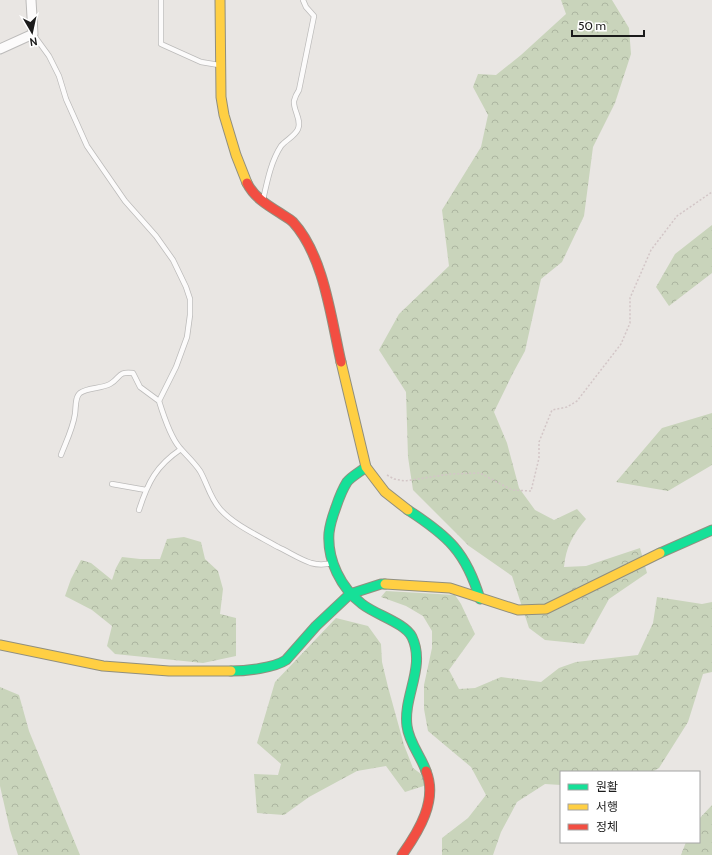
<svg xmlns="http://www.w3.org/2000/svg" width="712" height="855" font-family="Cabin,'Noto Sans KR',sans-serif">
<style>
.forest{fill:url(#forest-crowns)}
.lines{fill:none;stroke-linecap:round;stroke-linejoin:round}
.lane-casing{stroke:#bcbbba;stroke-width:6}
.street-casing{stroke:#bcbbba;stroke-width:11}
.fast-casing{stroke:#918f7e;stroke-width:11}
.slow-casing{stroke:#918f7e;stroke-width:11}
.jam-casing{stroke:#918f7e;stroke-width:11}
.path{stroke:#d3c6c7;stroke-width:1.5;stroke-dasharray:2 2;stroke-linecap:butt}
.lane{stroke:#fcfbfb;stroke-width:4.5}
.street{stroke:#fcfbfb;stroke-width:9}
.fast{stroke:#16e098;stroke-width:9}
.slow{stroke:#ffcf43;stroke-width:9}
.jam{stroke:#f24e42;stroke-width:9}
</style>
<defs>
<pattern id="forest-crowns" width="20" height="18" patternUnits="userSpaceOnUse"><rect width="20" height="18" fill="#c9d4bb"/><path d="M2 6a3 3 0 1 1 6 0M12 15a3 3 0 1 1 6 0" fill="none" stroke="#acb5a0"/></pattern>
</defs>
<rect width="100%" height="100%" fill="#e9e6e3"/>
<path class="forest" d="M 561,0 L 612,0 L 629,28 L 631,54 L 615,103 L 593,147 L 584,216 L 562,262 L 541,279 L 525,351 L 513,373 L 494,412 L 507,443 L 519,488 L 535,510 L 554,520 L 577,509 L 586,519 C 573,535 566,546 564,567 L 586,566 L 640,548 L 647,573 L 609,599 L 584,644 L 545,640 L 529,628 L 512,576 L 469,546 L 413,490 L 408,457 L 406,392 L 379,350 L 399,314 L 449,266 L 442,210 L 481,147 L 488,115 L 473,87 L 478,74 L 496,75 L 521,55 L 566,14 Z
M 712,225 L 712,273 L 669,306 L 656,287 L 675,254 Z
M 712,413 L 712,465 L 668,491 L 616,482 L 662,428 Z
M 184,537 L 201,542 L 205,559 L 218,571 L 223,589 L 220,614 L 236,618 L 236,656 L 203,663 L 115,654 L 107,646 L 112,626 L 92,610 L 65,596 L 71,579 L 81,560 L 91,563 L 112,580 L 116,568 L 122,557 L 140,559 L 160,559 L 167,539 Z
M 386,591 L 455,595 L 461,604 L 475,634 L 449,670 L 459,689 L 475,688 L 501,677 L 541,682 L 559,668 L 576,662 L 638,655 L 653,623 L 657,597 L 702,604 L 712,602 L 712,672 L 703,674 L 688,722 L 659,768 L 652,772 L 561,772 L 561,785 L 545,784 L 517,802 L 501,832 L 493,855 L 442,855 L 442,838 L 468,818 L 486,795 L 471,767 L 428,731 L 424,709 L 424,685 L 432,648 L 432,631 L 423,616 L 406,606 L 381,597 Z
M 336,618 L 368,626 L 381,644 L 382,662 L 388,687 L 404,745 L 413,768 L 433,783 L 405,792 L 386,766 L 357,771 L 309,797 L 284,815 L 257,813 L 254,774 L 278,775 L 281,764 L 257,743 L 275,682 Z
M 0,687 L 19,695 L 29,731 L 80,855 L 18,855 L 10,830 L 0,786 Z
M 712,805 L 712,855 L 681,855 L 686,842 L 699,842 L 699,819 Z"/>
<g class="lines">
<g class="lane-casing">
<path id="lane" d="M 161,0 L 161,44 L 201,62 L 219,65
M 33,34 L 49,56 L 59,76 L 66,99 L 87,146 L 125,201 L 156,236 L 173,260 L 186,287 L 190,299 L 190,315 L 187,337 L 176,367 L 159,401 C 163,414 171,438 180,448 C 187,456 194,462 200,471 C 207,483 210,498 220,509 C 234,525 259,536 278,547 C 289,552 299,559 311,563 C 318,565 324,565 332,563
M 263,200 C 267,182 271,161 281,146 C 286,140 295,136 298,129 C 302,120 293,110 294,101 C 295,97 297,93 299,90 L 314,16 L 306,7 L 303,0
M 61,455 C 66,442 73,428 75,414 C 76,407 75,397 80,393 C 88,387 101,389 110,384 C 121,378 117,371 133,373 L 140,387 L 159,401
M 112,484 L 146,490
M 139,510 C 148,482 156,466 181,449"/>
</g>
<g class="street-casing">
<path id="street" d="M 0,49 L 33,34 L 31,0"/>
</g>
<g class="fast-casing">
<path id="fast" d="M 366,467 C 360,472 352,476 347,482 C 342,490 339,498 336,507 C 333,515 330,524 329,533 C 327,560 341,588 362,604 C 376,615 405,623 412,637 C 426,667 403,696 407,726 C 409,743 421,756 426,771
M 408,510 C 448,536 466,552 480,599
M 660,553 L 712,530
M 231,671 C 246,671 274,668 286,660 L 316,626 L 350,594 L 381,584 L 385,584"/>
</g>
<g class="slow-casing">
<path id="slow" d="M 220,0 L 221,97 L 224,115 L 236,155 L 247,183
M 341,362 L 366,467 L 385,492 L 408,510
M 385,584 L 450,588 L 518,610 L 546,609 L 660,553
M 0,645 L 103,666 L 169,671 L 231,671"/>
</g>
<g class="jam-casing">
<path id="jam" d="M 247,183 C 254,197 267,205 280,213 C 284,216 289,218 293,222 C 324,256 331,318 341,362
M 402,855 C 419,831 438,800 426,771"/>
</g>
<path class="path" d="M 387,475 L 394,479 L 405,481 L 450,474 L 480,473 L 512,490 L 531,491 L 539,458 L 539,442 L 552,410 L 567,407 L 577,401 L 621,344 L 630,323 L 630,298 L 651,250 L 677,216 L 712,192"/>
<use href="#lane" class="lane"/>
<use href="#street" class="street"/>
<use href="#fast" class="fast"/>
<use href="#slow" class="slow"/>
<use href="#jam" class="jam"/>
</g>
<rect x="560" y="771" width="140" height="72" fill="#ffffff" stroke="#a4a4a4"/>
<rect x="568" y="784" width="20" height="6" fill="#16e098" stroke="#a4a4a4"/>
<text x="596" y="791" font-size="12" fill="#1b1b1b">원활</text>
<rect x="568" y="804" width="20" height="6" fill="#ffcf43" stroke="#a4a4a4"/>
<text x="596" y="811" font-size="12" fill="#1b1b1b">서행</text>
<rect x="568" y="824" width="20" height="6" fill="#f24e42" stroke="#a4a4a4"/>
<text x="596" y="831" font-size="12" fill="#1b1b1b">정체</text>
<g transform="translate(32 32) rotate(171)" stroke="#ffffff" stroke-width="3" paint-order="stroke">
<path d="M0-3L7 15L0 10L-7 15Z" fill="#1b1b1b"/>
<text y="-6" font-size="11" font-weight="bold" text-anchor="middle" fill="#1b1b1b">N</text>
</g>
<path d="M572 30v6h72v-6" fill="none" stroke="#1b1b1b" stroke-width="2"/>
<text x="578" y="30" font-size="12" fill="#1b1b1b" stroke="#ffffff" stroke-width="3" paint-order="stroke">50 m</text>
</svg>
